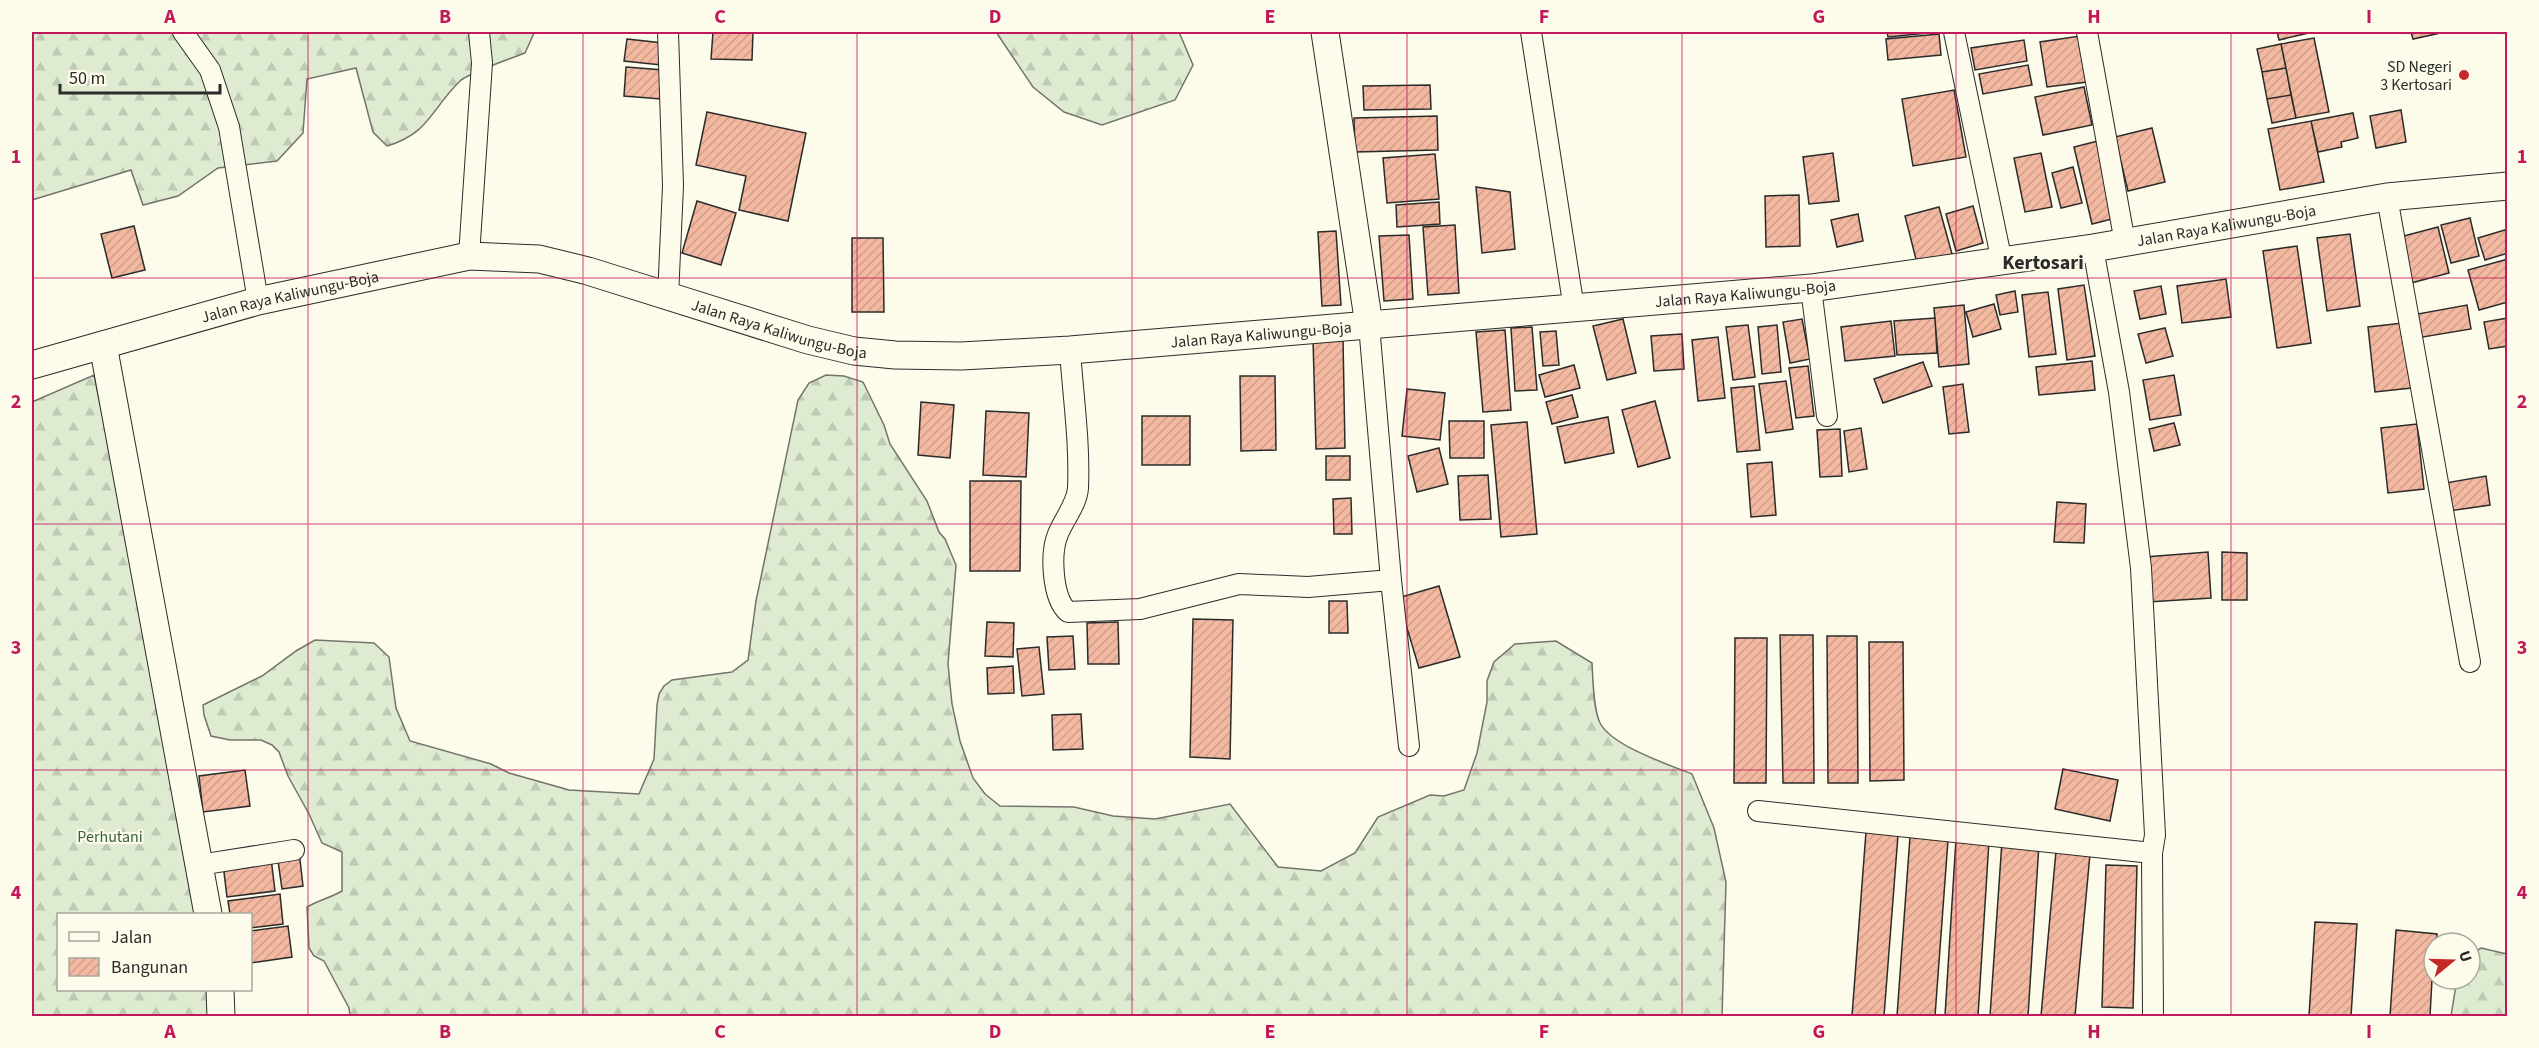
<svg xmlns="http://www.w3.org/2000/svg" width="2539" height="1048" font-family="'Source Sans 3',sans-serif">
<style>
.forest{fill:url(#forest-firs);stroke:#74746e;stroke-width:1.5}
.building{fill:url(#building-hatch);stroke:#2b2b2b;stroke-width:1.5}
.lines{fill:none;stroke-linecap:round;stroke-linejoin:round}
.street-casing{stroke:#2b2b2b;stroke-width:22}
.secondary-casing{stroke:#2b2b2b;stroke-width:29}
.street{stroke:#fdfbea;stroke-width:20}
.secondary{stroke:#fdfbea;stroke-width:27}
.grid{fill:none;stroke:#c2185b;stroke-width:1.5;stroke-opacity:0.55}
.poi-dot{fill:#c62828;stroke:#fdfbea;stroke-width:2}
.labels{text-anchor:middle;stroke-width:4.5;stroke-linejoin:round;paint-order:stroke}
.poi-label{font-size:16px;fill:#2b2b2b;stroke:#fdfbea;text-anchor:end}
.street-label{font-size:16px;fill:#2b2b2b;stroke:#fdfbea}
.park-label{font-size:16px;fill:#34623c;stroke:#fdfbea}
.quarter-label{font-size:20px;font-weight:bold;fill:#2b2b2b;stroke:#fdfbea}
.neatline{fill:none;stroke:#c2185b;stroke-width:2}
.grid-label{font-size:20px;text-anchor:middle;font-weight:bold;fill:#c2185b}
</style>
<defs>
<pattern id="forest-firs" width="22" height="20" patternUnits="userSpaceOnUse" patternTransform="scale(1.5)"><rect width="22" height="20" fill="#deebd1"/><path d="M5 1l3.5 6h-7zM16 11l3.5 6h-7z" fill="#bfcab4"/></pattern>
<pattern id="building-hatch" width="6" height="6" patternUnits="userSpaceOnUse" patternTransform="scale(1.5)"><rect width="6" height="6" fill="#f2b8a0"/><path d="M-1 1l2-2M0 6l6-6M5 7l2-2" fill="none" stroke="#d09e8a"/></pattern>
</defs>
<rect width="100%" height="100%" fill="#fdfbea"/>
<path class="forest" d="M 32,32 L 534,32 L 534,33 L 525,53 C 510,59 470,72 460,81 C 431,109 430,133 387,146 L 373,132 L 356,68 L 307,79 L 303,133 L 277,161 L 218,168 L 178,196 L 143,205 L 131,170 L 32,200 Z
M 996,32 L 1179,32 L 1193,65 L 1175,100 L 1102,125 L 1064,112 L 1033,87 Z
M 94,375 L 206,914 L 58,914 L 58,990 L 222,990 L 228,1016 L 32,1016 L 32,402 Z
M 826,375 L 844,376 L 863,382 L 884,425 L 890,444 L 927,501 L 939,532 L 945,539 L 956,565 L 948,664 L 952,704 L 960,741 L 973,778 L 985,794 L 1000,806 L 1074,807 L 1113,816 L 1155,819 L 1230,804 L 1278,867 L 1321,871 L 1355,853 L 1378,817 L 1430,795 L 1444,796 L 1464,790 L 1477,753 L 1487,702 L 1487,681 L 1494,662 L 1515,644 L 1556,641 L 1592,663 C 1593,679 1593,708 1600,723 C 1612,746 1667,764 1692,774 L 1714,828 L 1726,882 L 1722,1016 L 350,1016 L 349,1008 L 324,961 L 314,956 L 309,948 L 307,907 C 319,900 330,898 342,891 L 342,852 L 322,843 L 309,814 L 288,776 L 279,752 L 272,745 L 261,740 L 230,740 L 211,736 L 204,715 L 203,705 L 262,676 L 296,651 L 315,640 L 374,643 L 389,657 L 396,708 L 410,741 L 491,764 L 509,773 L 569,790 L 639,794 L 654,759 L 657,705 L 659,694 L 664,686 L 672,680 L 732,672 L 748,660 L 756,601 L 798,400 L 809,383 Z
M 2481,948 L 2507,954 L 2507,1016 L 2451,1016 L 2457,979 L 2470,979 L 2470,955 Z"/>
<path class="building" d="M 713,32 L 753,32 L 752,60 L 711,59 Z
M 1887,32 L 1938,32 L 1888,37 Z
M 2277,32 L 2313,32 L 2279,40 Z
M 2411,32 L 2445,32 L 2413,39 Z
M 1939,34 L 1941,55 L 1888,60 L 1886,39 Z
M 2080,36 L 2087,82 L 2047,87 L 2040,42 Z
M 2314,38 L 2329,112 L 2296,118 L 2281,44 Z
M 627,39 L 663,43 L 661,65 L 624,61 Z
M 2024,40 L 2027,61 L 1975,70 L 1971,48 Z
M 2281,44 L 2286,68 L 2262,72 L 2257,49 Z
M 2028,65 L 2032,85 L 1983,94 L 1979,74 Z
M 626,67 L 663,70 L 661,99 L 624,96 Z
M 2286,68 L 2291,95 L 2267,99 L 2262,72 Z
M 1430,85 L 1431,109 L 1364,110 L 1363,86 Z
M 2084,87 L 2092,125 L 2043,135 L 2035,97 Z
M 1954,90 L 1966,157 L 1913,166 L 1902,99 Z
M 2291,95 L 2296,118 L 2272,123 L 2267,99 Z
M 2401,110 L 2406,142 L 2376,148 L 2370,116 Z
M 707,112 L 806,133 L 788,221 L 739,210 L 746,176 L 696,165 Z
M 2353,113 L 2358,138 L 2341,142 L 2342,147 L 2318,152 L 2311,121 Z
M 1437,116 L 1438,150 L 1355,152 L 1354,118 Z
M 2311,121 L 2324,182 L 2280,190 L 2268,129 Z
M 2152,128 L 2165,182 L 2128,191 L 2115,137 Z
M 2098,141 L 2116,218 L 2092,224 L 2074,147 Z
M 1833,153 L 1839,201 L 1809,204 L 1803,157 Z
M 2041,153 L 2052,207 L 2025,212 L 2014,158 Z
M 1435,154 L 1439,199 L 1387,203 L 1383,158 Z
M 2073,167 L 2082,203 L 2061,208 L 2052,173 Z
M 1476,187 L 1510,192 L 1515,249 L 1482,253 Z
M 1799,195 L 1800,246 L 1766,247 L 1765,196 Z
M 697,201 L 736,213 L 721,265 L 682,253 Z
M 1439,202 L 1440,224 L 1397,227 L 1396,205 Z
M 1973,206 L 1983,243 L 1956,251 L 1946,214 Z
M 1939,207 L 1952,254 L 1917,263 L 1905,216 Z
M 1858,214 L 1863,241 L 1837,247 L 1831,220 Z
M 2470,218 L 2479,256 L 2451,263 L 2441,225 Z
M 1455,225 L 1459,293 L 1428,295 L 1423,227 Z
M 134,226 L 145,270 L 112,278 L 101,234 Z
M 2438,227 L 2449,273 L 2411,283 L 2400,237 Z
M 2508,229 L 2508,253 L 2485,260 L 2478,238 Z
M 1336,231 L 1341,305 L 1322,306 L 1318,232 Z
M 2350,234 L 2360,306 L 2327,311 L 2317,238 Z
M 1409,235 L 1413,299 L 1384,301 L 1379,236 Z
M 852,238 L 883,238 L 884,312 L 852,312 Z
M 2297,246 L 2311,343 L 2277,348 L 2263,251 Z
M 2508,259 L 2508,302 L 2479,310 L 2468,270 Z
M 2226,279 L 2231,317 L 2182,323 L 2177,286 Z
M 2084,285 L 2095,356 L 2067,360 L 2058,289 Z
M 2161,286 L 2166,314 L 2140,319 L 2134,291 Z
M 2015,291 L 2018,312 L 2000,315 L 1996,295 Z
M 2048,292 L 2056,354 L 2029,357 L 2022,295 Z
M 1994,304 L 2001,329 L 1973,337 L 1966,312 Z
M 1964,305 L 1969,364 L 1939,367 L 1934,308 Z
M 2467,305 L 2471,329 L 2417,338 L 2412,315 Z
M 1935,318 L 1937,353 L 1897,355 L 1894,321 Z
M 2508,318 L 2508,346 L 2489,349 L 2484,322 Z
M 1623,319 L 1636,373 L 1607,380 L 1593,326 Z
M 1802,319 L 1810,359 L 1790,363 L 1783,322 Z
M 1891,321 L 1895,356 L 1845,361 L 1841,327 Z
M 2403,323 L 2411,388 L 2375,392 L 2368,327 Z
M 1748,325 L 1755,377 L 1733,380 L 1726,327 Z
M 1777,325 L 1781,372 L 1762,374 L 1758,327 Z
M 1532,327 L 1537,390 L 1515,391 L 1511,328 Z
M 2165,328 L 2173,356 L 2146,363 L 2138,334 Z
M 1505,330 L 1511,410 L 1483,412 L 1476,332 Z
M 1556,331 L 1559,365 L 1543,366 L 1540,332 Z
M 1682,334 L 1684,369 L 1654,371 L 1651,336 Z
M 1718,337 L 1725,398 L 1698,401 L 1692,340 Z
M 1313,339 L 1343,339 L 1345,448 L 1316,449 Z
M 2092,361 L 2095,390 L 2039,395 L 2036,367 Z
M 1923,362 L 1932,386 L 1883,403 L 1874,379 Z
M 1574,365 L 1580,388 L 1545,397 L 1539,375 Z
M 1808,366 L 1814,416 L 1796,418 L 1789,368 Z
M 2174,375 L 2181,415 L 2150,420 L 2143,380 Z
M 1240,376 L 1275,376 L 1276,450 L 1241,451 Z
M 1786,381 L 1793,429 L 1766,433 L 1759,384 Z
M 1963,384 L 1969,432 L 1949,434 L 1943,387 Z
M 1754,386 L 1760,450 L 1737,452 L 1731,388 Z
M 1407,389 L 1445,393 L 1440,440 L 1402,436 Z
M 1572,395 L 1578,417 L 1552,424 L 1546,402 Z
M 1655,401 L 1670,458 L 1638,467 L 1622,410 Z
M 921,402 L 954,405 L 950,458 L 918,455 Z
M 986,411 L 1029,413 L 1026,477 L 983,475 Z
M 1142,416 L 1190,416 L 1190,465 L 1142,465 Z
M 1608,417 L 1614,453 L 1565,463 L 1557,427 Z
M 1449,421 L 1484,421 L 1484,458 L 1450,458 Z
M 1527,422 L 1537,534 L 1501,537 L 1491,425 Z
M 2174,423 L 2180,445 L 2154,451 L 2149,429 Z
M 2417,424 L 2424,489 L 2388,493 L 2381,428 Z
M 1861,428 L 1867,469 L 1849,472 L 1844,431 Z
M 1840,429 L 1842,476 L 1820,477 L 1817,430 Z
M 1439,448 L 1448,484 L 1417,492 L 1408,456 Z
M 1326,456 L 1350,456 L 1350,480 L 1326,480 Z
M 1772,462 L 1776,515 L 1751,517 L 1747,464 Z
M 1488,475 L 1491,519 L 1460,520 L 1458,476 Z
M 2486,476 L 2490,505 L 2449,511 L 2445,483 Z
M 970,481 L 1021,481 L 1020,571 L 970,571 Z
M 1351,498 L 1352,534 L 1334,534 L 1333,499 Z
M 2057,502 L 2086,504 L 2084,543 L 2054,542 Z
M 2208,552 L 2211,598 L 2148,602 L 2145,557 Z
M 2222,552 L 2247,553 L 2247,600 L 2222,600 Z
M 1439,586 L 1460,657 L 1419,668 L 1398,598 Z
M 1329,601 L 1347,601 L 1348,633 L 1329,633 Z
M 1193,619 L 1233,620 L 1230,759 L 1190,757 Z
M 987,622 L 1014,623 L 1013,657 L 985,656 Z
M 1118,622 L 1119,664 L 1088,664 L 1087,623 Z
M 1780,635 L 1813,635 L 1814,783 L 1783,783 Z
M 1073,636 L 1075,669 L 1049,670 L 1047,637 Z
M 1827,636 L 1857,636 L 1858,783 L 1828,783 Z
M 1735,638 L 1767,638 L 1766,783 L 1734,783 Z
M 1869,642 L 1903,642 L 1904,780 L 1870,781 Z
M 1039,647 L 1044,694 L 1022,696 L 1017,649 Z
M 1013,666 L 1014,693 L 988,694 L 987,668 Z
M 1081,714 L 1083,749 L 1053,750 L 1052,715 Z
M 2063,769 L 2118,780 L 2110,821 L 2055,809 Z
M 245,770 L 250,806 L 203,812 L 199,776 Z
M 1866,832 L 1898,835 L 1884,1016 L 1852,1016 Z
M 1910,837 L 1948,840 L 1935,1016 L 1897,1016 Z
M 1956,839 L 1989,841 L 1978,1016 L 1945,1016 Z
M 2002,841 L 2039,844 L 2028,1016 L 1990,1016 Z
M 299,851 L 303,886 L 282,889 L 277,854 Z
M 2056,851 L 2090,854 L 2075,1016 L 2041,1016 Z
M 271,858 L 275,891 L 227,897 L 223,864 Z
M 2106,865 L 2137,866 L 2133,1008 L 2102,1007 Z
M 280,894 L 283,924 L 250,928 L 250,914 L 230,914 L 228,901 Z
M 2315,922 L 2357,924 L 2351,1016 L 2309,1016 Z
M 288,926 L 292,957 L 250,963 L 250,931 Z
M 2396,930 L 2437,934 L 2436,943 L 2434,943 L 2430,1016 L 2390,1016 Z"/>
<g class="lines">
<g class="street-casing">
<path id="street" d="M 183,32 L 210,70 L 229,127 L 258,301
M 668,32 L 673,186 L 668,297
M 1531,32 L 1574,309
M 1954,32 L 2002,262
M 2087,32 L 2125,243
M 2387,197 L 2470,662
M 2093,248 L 2119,392 L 2141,568 L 2155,835 L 2152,853 L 2153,1016
M 469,256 L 482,63 L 479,32
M 1811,288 L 1827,416
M 1369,325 L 1391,580 L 1409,746
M 1070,350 C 1073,396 1080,442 1078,488 C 1077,504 1064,519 1058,534 C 1050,553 1052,598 1068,612 L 1140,609 L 1239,584 L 1308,587 L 1391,580
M 1758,811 L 2152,853
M 199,865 L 294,850"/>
</g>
<g class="secondary-casing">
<g id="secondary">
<path d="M 1325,32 L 1369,325"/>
<path d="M 103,345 L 208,914"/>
<path id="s1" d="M 32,365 L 258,301 L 469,256 L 539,259 L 588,271 L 808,340 L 854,351 L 895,355 L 961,356 L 1070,350 L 1811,288 L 2093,248 L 2387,197 L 2508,186"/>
<path d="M 220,990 L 221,1016"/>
</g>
</g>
<use href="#street" class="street"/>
<use href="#secondary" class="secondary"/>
</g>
<path class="grid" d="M 308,32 L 308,1016M 583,32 L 583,1016M 857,32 L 857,1016M 1132,32 L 1132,1016M 1407,32 L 1407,1016M 1682,32 L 1682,1016M 1956,32 L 1956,1016M 2231,32 L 2231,1016M 32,278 L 2508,278M 32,524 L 2508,524M 32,770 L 2508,770"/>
<circle class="poi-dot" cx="2464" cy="75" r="6"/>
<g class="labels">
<g class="poi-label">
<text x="2452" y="72">SD Negeri<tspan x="2452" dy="18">3 Kertosari</tspan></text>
</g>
<g class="street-label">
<text dy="6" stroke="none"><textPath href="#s1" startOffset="2229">Jalan Raya Kaliwungu-Boja</textPath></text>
<text dy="6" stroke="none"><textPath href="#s1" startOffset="1743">Jalan Raya Kaliwungu-Boja</textPath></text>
<text dy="6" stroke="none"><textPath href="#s1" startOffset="267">Jalan Raya Kaliwungu-Boja</textPath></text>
<text dy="6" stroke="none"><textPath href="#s1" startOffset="771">Jalan Raya Kaliwungu-Boja</textPath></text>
<text dy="6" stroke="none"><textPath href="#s1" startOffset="1257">Jalan Raya Kaliwungu-Boja</textPath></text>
</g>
<g class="park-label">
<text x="110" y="842">Perhutani</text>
</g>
<g class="quarter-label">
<text x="2043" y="269">Kertosari</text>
</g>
</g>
<rect width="2539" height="1048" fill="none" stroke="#fdfbea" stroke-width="66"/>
<rect x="57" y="913" width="195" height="78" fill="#fdfbea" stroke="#a9a89e" stroke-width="1.5"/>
<rect x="69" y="932" width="30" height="9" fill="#fdfbea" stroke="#a9a89e" stroke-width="1.5"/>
<text x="111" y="943" font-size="18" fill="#2b2b2b">Jalan</text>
<rect x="69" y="958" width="30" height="18" fill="url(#building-hatch)" stroke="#a9a89e" stroke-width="1.5"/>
<text x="111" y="973" font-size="18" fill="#2b2b2b">Bangunan</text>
<g transform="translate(2452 961) rotate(71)"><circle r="28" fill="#fdfbea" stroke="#a9a89e" stroke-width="1.5"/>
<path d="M0-4.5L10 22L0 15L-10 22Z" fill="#c62828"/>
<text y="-9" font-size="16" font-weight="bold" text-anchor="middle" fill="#2b2b2b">U</text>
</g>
<path d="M60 84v9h160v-9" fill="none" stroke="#2b2b2b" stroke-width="3"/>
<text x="69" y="84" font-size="18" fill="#2b2b2b" stroke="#fdfbea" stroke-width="4.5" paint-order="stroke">50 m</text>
<rect x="33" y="33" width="2473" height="982" class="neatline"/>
<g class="grid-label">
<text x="170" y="23">A</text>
<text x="445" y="23">B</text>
<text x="720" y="23">C</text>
<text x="995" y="23">D</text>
<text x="1270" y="23">E</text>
<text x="1544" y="23">F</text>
<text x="1819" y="23">G</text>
<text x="2094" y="23">H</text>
<text x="2369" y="23">I</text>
<text x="16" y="163">1</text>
<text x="2522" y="163">1</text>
<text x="16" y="408">2</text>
<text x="2522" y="408">2</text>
<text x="16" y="654">3</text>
<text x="2522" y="654">3</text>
<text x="16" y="899">4</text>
<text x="2522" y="899">4</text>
<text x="170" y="1038">A</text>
<text x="445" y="1038">B</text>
<text x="720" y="1038">C</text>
<text x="995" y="1038">D</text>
<text x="1270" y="1038">E</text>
<text x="1544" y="1038">F</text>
<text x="1819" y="1038">G</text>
<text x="2094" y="1038">H</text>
<text x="2369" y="1038">I</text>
</g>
</svg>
